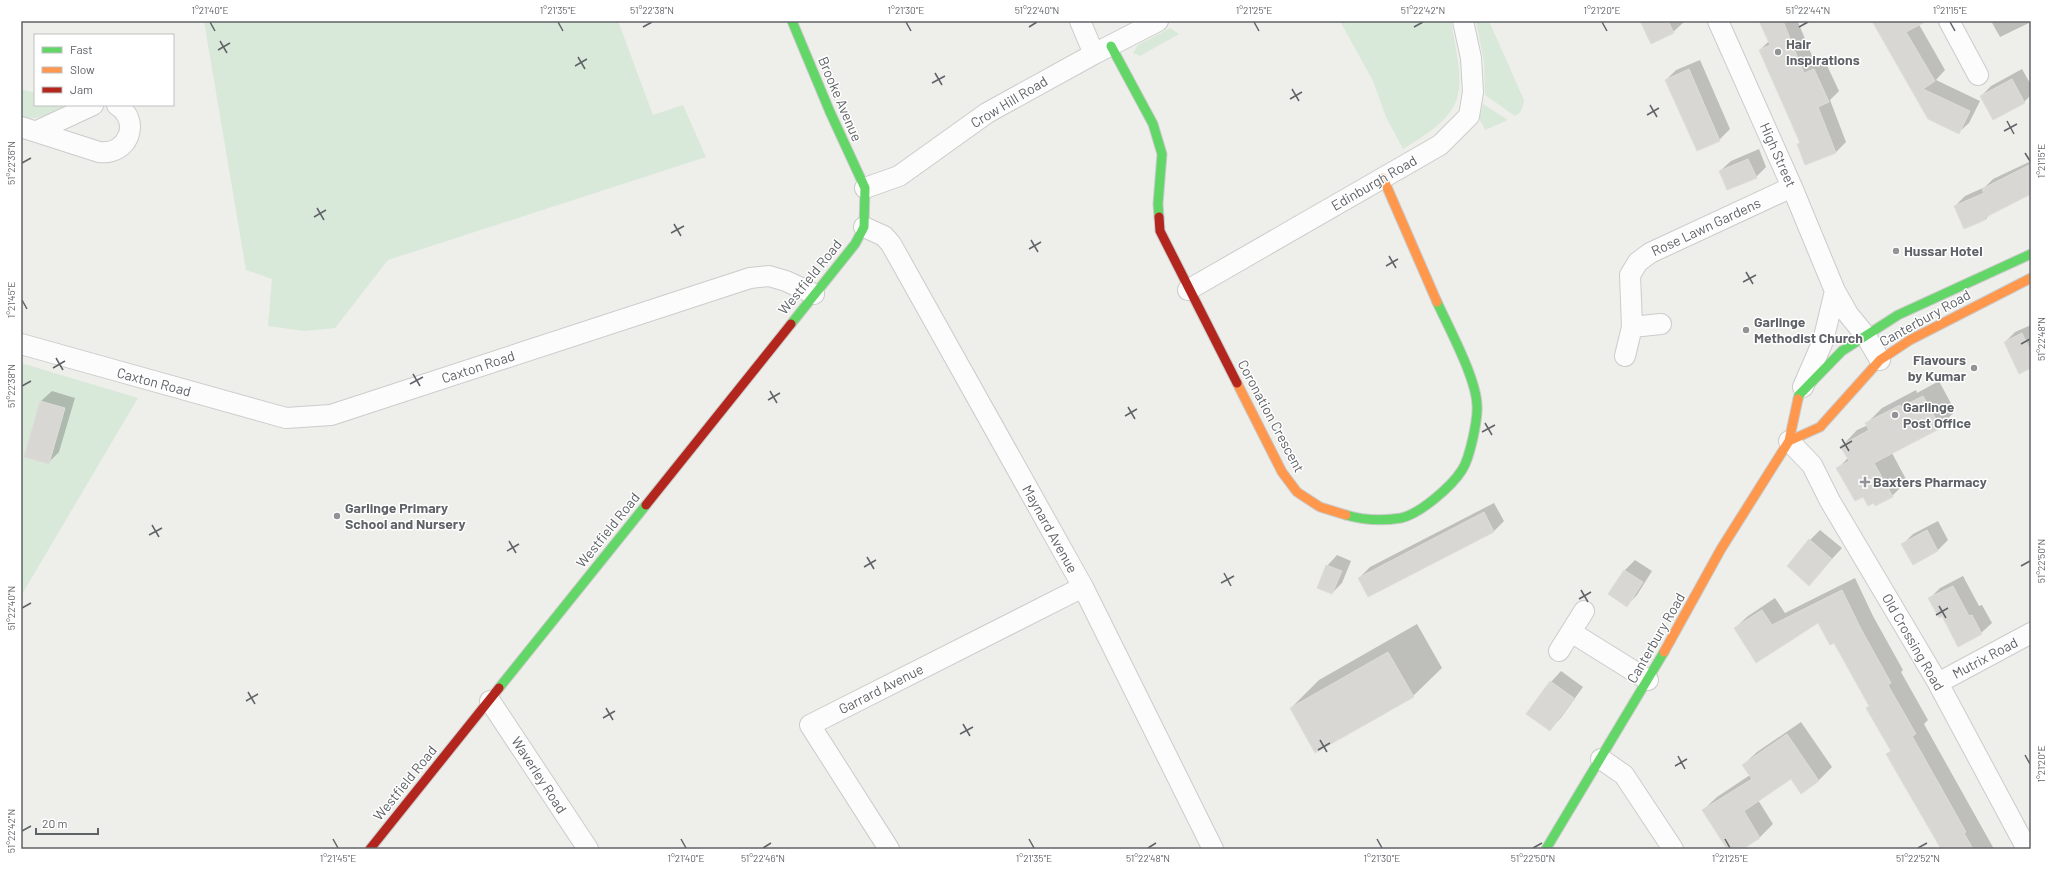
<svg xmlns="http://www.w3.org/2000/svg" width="2052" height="870" font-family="Barlow,sans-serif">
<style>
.green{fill:#d9e9d9}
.shadow{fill:#0003}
.building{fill:#d8d7d4;stroke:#deddd9}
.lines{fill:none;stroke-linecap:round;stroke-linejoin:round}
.street-casing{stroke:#cbcccb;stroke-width:22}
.fast-casing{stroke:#cacaca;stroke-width:11}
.slow-casing{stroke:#cacaca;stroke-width:11}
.jam-casing{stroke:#cacaca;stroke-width:11}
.street{stroke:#fcfcfc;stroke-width:20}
.fast{stroke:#63d668;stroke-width:9}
.slow{stroke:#ff974d;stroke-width:9}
.jam{stroke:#b3261e;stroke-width:9}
.ticks{fill:none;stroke:#5f6267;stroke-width:1.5}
.poi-dot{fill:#919395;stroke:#fff;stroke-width:1.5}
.labels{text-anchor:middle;stroke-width:3;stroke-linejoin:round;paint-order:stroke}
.poi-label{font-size:14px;font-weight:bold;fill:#5f6267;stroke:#fff;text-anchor:start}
.street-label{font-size:14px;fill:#5f6267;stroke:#fff}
.neatline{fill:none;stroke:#5f6267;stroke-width:1.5}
.ticks-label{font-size:10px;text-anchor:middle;fill:#5f6267}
</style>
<rect width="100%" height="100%" fill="#eeeeea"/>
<path class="green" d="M 204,21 L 618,21 L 653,115 L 683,105 L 706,157 L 388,260 L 335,328 L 304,331 L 268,326 L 272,279 L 246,270 Z
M 1340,21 L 1451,21 C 1464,94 1471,109 1403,149 L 1386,117 L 1373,81 Z
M 1476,21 L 1489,21 L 1524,100 C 1523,108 1522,112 1515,116 L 1485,95 L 1484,62 Z
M 1170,28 L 1179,34 L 1140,56 L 1133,53 L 1138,45 Z
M 21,89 L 35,93 L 35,105 L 72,105 C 56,112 38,121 21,118 Z
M 1483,104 L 1508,120 L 1485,130 L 1479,118 Z
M 21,363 L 138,398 L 21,596 Z"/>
<path class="shadow" d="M 1641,21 L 1683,21 L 1684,22 L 1673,32 Z
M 1760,21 L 1800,21 L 1798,22 L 1815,63 L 1824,59 L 1839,91 L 1830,100 L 1846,142 L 1836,152 L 1806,164 L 1798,144 L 1801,141 L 1760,50 L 1769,41 Z
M 1873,21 L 1917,21 L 1945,70 L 1936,80 L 1980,101 L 1969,123 L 1958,133 L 1929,119 Z
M 1991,21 L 2031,21 L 2031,22 L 2000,37 Z
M 1700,60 L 1730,129 L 1719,140 L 1666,80 L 1676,70 Z
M 2022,69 L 2031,85 L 2031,95 L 2024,102 L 1981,96 L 1991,86 Z
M 1759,149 L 1766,167 L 1756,177 L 1720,171 L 1731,161 Z
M 2031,161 L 2031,193 L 1991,213 L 1985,220 L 1955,206 L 1965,196 L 1985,187 L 1993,179 Z
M 2031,325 L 2031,367 L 2005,342 L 2015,332 Z
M 1939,381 L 1955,411 L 1940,427 L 1892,453 L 1907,481 L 1892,496 L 1874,501 L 1863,496 L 1838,468 L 1848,458 L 1842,446 L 1857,430 L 1868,425 L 1867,423 L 1882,408 L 1916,390 L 1917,393 Z
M 52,391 L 75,398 L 59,452 L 48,463 L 26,456 L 41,401 Z
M 1494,503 L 1504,521 L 1494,531 L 1369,596 L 1359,578 L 1370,567 Z
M 1938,521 L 1948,540 L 1938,550 L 1914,564 L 1903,544 L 1913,534 Z
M 1820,530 L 1842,548 L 1809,584 L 1810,540 Z
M 1337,555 L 1351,561 L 1342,583 L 1332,593 L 1327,566 Z
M 1635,560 L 1652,571 L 1637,595 L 1627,605 L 1609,594 L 1625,570 Z
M 1963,576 L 1979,606 L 1982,605 L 1992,623 L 1981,633 L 1942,615 L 1930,598 L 1940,588 Z
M 1855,578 L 1873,616 L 1903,670 L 1901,672 L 1928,720 L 1924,724 L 1994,849 L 1941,849 L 1888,754 L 1892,750 L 1870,705 L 1834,642 L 1818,621 L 1735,628 L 1748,616 L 1775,598 L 1785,613 Z
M 1417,624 L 1442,668 L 1413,696 L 1291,708 L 1319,680 Z
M 1561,671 L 1583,687 L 1560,719 L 1550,729 L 1551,682 Z
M 1801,722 L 1832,767 L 1819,780 L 1801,792 L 1791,777 L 1758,800 L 1773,824 L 1760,837 L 1741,849 L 1728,849 L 1703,810 L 1717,797 L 1750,775 L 1743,765 L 1757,752 Z"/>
<path class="building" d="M 1640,21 L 1668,21 L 1674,33 L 1651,44 Z
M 1759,21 L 1783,21 L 1804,73 L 1814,69 L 1829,102 L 1818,107 L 1836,153 L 1805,165 L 1797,144 L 1800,143 L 1759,50 L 1770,45 Z
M 1872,21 L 1927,21 L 1906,32 L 1935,81 L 1923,89 L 1970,111 L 1959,134 L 1928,119 Z
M 1689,69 L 1720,141 L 1697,151 L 1665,80 Z
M 2012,79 L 2025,103 L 1993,120 L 1980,96 Z
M 1748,159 L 1757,178 L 1727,190 L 1719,171 Z
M 2031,164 L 2031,194 L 1984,218 L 1985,220 L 1964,229 L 1954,206 L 1984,193 L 1982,189 Z
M 2022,333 L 2031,352 L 2031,368 L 2019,374 L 2004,342 Z
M 1923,396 L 1941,428 L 1874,463 L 1893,497 L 1875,506 L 1874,503 L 1868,506 L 1863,497 L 1855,501 L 1836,468 L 1849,461 L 1840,446 L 1869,430 L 1865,423 L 1900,405 L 1901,407 Z
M 40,401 L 65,408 L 49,464 L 24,457 Z
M 1484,512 L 1494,532 L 1368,597 L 1358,578 Z
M 1927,530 L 1938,551 L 1913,565 L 1901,544 Z
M 1809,539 L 1832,559 L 1809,586 L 1787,566 Z
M 1326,565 L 1342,571 L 1332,594 L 1317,588 Z
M 1624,570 L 1643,582 L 1627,607 L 1608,594 Z
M 1953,586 L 1969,616 L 1972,615 L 1982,634 L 1958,647 L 1942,616 L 1939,618 L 1928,598 Z
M 1842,590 L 1861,629 L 1891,683 L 1888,685 L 1916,734 L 1912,736 L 1966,832 L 1964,833 L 1973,849 L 1941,849 L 1886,754 L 1891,751 L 1866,708 L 1869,706 L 1834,643 L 1830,645 L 1818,623 L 1756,663 L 1734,628 L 1762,610 L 1772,625 Z
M 1388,652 L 1414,697 L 1315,753 L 1290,708 Z
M 1550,681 L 1574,698 L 1550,731 L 1526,714 Z
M 1787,734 L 1819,781 L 1801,794 L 1791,779 L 1744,811 L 1760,838 L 1743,849 L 1727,849 L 1702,810 L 1752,779 L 1742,765 Z"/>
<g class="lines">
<g class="street-casing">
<path id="street" d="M 1080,21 L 1094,54
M 1718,21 L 1792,187 L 1835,291 L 1848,314 L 1866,336 L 1880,360
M 1949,21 L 1978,75
M 21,127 L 99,152 C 128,156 142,121 117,105
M 37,131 L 93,105
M 865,188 L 899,176 L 987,113 L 1094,54 L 1158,21
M 864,227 L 884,236 L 891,244 L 1083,587 L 1213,849
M 1188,290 L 1440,145 L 1469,116 L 1473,92 L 1471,58 L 1463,21
M 1632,327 L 1661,324
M 21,344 L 286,418 L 331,415 L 750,278 L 769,276 L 786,281 L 814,294
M 1625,356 L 1632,327 L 1630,275 L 1638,262 L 1650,253 L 1792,187
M 1803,387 L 1823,341 L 1835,291
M 1789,441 L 1812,465 L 1830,501 L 1938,683 L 2027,849
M 1571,632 L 1648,680
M 1559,651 L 1584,611
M 1938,683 L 2031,633
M 490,701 L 588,849
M 1601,759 L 1624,775 L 1673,849
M 889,849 L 810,725 L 1083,587"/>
</g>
<g class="fast-casing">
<path id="fast" d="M 1111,46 L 1153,124 L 1162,154 L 1158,204 L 1159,217
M 791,324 L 855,244 L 864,227 L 865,188 L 830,112 L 792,21
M 1798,399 L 1799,395 L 1842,351 L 1898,315 L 2031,254
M 1346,515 C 1363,520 1383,521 1401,518 C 1420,514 1452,486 1462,470 C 1470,458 1478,419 1477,405 C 1476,378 1449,328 1437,302
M 499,688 L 646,505
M 1546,849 L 1664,652"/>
</g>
<g class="slow-casing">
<path id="slow" d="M 1383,178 L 1437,302
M 1237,383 L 1282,472 L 1297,492 L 1320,507 L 1346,515
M 1789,441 L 1820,427 L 1880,360 L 1910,340 L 2031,278
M 1664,652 L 1721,549 L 1789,441 L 1798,399"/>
</g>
<g class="jam-casing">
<path id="jam" d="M 1159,217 L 1160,231 L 1237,383
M 646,505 L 791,324
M 370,849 L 499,688"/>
</g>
<use href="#street" class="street"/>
<use href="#fast" class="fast"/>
<use href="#slow" class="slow"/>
<use href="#jam" class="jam"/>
</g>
<path class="ticks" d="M 210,22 L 215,31M 558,22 L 563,31M 906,22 L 911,31M 1254,22 L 1259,31M 1602,22 L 1607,31M 1950,22 L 1955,31M 643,27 L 652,22M 1029,27 L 1037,22M 1414,27 L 1423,22M 1799,27 L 1808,22M 220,41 L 227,53M 218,50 L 230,43M 578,57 L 585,69M 575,66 L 587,59M 935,73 L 942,85M 932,83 L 945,76M 1292,89 L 1299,101M 1290,99 L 1302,92M 1650,105 L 1657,117M 1647,115 L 1659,108M 2007,121 L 2014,134M 2004,131 L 2017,124M 2025,153 L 2030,161M 22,163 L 31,158M 317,208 L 324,220M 314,217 L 326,210M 674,224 L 681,236M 671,233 L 684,226M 1031,240 L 1038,252M 1029,249 L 1041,242M 1389,256 L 1396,268M 1386,266 L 1398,259M 1746,272 L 1753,284M 1743,282 L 1756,275M 22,300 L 27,309M 2021,344 L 2030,339M 56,358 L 63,370M 53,368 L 65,361M 413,374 L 420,386M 410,384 L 423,377M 22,386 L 31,381M 770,391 L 777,403M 768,400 L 780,393M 1128,407 L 1135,419M 1125,416 L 1137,409M 1485,423 L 1492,435M 1482,432 L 1495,425M 1842,439 L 1849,451M 1840,448 L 1852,441M 152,525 L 159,537M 149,535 L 162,528M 509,541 L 516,553M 507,551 L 519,544M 867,557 L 874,569M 2021,566 L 2030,561M 864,567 L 876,560M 1224,573 L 1231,586M 1221,583 L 1234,576M 1581,590 L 1588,602M 1579,599 L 1591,592M 1939,606 L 1946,618M 22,608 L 31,603M 1936,615 L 1948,608M 248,692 L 255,704M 246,701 L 258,694M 606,708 L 613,720M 603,718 L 615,711M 963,724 L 970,736M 960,734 L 973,727M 1320,740 L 1327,752M 1318,750 L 1330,743M 2025,755 L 2030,764M 1678,756 L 1685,769M 1675,766 L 1687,759M 22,831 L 31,826M 333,839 L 338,848M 681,839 L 686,848M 1029,839 L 1034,848M 1377,839 L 1382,848M 1725,839 L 1730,848M 763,848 L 771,843M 1148,848 L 1156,843M 1533,848 L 1542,843M 1918,848 L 1927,843"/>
<g class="poi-dot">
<circle cx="1778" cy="52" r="4"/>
<circle cx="1896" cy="251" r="4"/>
<circle cx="1746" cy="330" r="4"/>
<circle cx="1974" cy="368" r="4"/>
<circle cx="1895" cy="415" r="4"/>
<path d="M1863 476h4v4h4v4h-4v4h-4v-4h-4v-4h4z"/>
<circle cx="337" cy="516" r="4"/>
</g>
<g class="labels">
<g class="poi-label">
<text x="1786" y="49">Hair<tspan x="1786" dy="16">Inspirations</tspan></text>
<text x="1904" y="256">Hussar Hotel</text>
<text x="1754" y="327">Garlinge<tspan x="1754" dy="16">Methodist Church</tspan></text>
<text x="1966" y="365" text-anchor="end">Flavours<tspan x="1966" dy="16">by Kumar</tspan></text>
<text x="1903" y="412">Garlinge<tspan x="1903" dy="16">Post Office</tspan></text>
<text x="1873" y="487">Baxters Pharmacy</text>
<text x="345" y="513">Garlinge Primary<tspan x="345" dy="16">School and Nursery</tspan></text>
</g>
<g class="street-label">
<text transform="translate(840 99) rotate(67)" y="5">Brooke Avenue</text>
<text transform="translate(1009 102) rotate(-31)" y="5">Crow Hill Road</text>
<text transform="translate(1778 155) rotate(66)" y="5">High Street</text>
<text transform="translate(1374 183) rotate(-30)" y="5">Edinburgh Road</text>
<text transform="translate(1706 227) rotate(-25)" y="5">Rose Lawn Gardens</text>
<text transform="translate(810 277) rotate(-51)" y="5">Westfield Road</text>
<text transform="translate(1925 318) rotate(-29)" y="5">Canterbury Road</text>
<text transform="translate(478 367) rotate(-18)" y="5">Caxton Road</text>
<text transform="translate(154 382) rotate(15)" y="5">Caxton Road</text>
<text transform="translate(1271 416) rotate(62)" y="5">Coronation Crescent</text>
<text transform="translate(1050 529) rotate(61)" y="5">Maynard Avenue</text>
<text transform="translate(608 530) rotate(-51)" y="5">Westfield Road</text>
<text transform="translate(1656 638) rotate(-60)" y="5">Canterbury Road</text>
<text transform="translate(1913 642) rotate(60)" y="5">Old Crossing Road</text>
<text transform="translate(1985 658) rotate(-28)" y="5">Mutrix Road</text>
<text transform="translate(881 689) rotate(-27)" y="5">Garrard Avenue</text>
<text transform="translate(539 775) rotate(57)" y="5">Waverley Road</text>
<text transform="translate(405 783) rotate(-51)" y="5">Westfield Road</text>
</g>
</g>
<rect width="2052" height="870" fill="none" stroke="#ffffff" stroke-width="44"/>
<rect x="34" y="34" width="140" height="72" fill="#ffffff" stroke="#bfc0c2"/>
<rect x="42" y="47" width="20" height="6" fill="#63d668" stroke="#bfc0c2"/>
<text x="70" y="54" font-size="12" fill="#5f6267">Fast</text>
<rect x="42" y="67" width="20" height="6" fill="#ff974d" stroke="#bfc0c2"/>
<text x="70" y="74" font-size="12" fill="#5f6267">Slow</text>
<rect x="42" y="87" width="20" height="6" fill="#b3261e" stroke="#bfc0c2"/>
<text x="70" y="94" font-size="12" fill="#5f6267">Jam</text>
<path d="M36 828v6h62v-6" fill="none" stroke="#5f6267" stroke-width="2"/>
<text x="42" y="828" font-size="12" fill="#5f6267" stroke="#ffffff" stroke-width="3" paint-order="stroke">20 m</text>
<rect x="22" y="22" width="2008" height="826" class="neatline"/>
<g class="ticks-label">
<text x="210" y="14">1°21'40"E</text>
<text x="558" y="14">1°21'35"E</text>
<text x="652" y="14">51°22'38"N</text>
<text x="906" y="14">1°21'30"E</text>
<text x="1037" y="14">51°22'40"N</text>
<text x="1254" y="14">1°21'25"E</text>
<text x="1423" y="14">51°22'42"N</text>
<text x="1602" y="14">1°21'20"E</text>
<text x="1808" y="14">51°22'44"N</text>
<text x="1950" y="14">1°21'15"E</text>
<text transform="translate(2041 161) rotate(-90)" y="4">1°21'15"E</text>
<text transform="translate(11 163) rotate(-90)" y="4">51°22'36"N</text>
<text transform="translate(11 300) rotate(-90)" y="4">1°21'45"E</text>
<text transform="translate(2041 339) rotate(-90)" y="4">51°22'48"N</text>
<text transform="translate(11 386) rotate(-90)" y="4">51°22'38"N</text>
<text transform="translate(2041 561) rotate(-90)" y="4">51°22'50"N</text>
<text transform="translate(11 608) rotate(-90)" y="4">51°22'40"N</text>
<text transform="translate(2041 764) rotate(-90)" y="4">1°21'20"E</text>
<text transform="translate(11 831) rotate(-90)" y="4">51°22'42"N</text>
<text x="338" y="862">1°21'45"E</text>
<text x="686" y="862">1°21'40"E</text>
<text x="763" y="862">51°22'46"N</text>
<text x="1034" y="862">1°21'35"E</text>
<text x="1148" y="862">51°22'48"N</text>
<text x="1382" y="862">1°21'30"E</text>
<text x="1533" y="862">51°22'50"N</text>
<text x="1730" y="862">1°21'25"E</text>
<text x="1918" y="862">51°22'52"N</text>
</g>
</svg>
